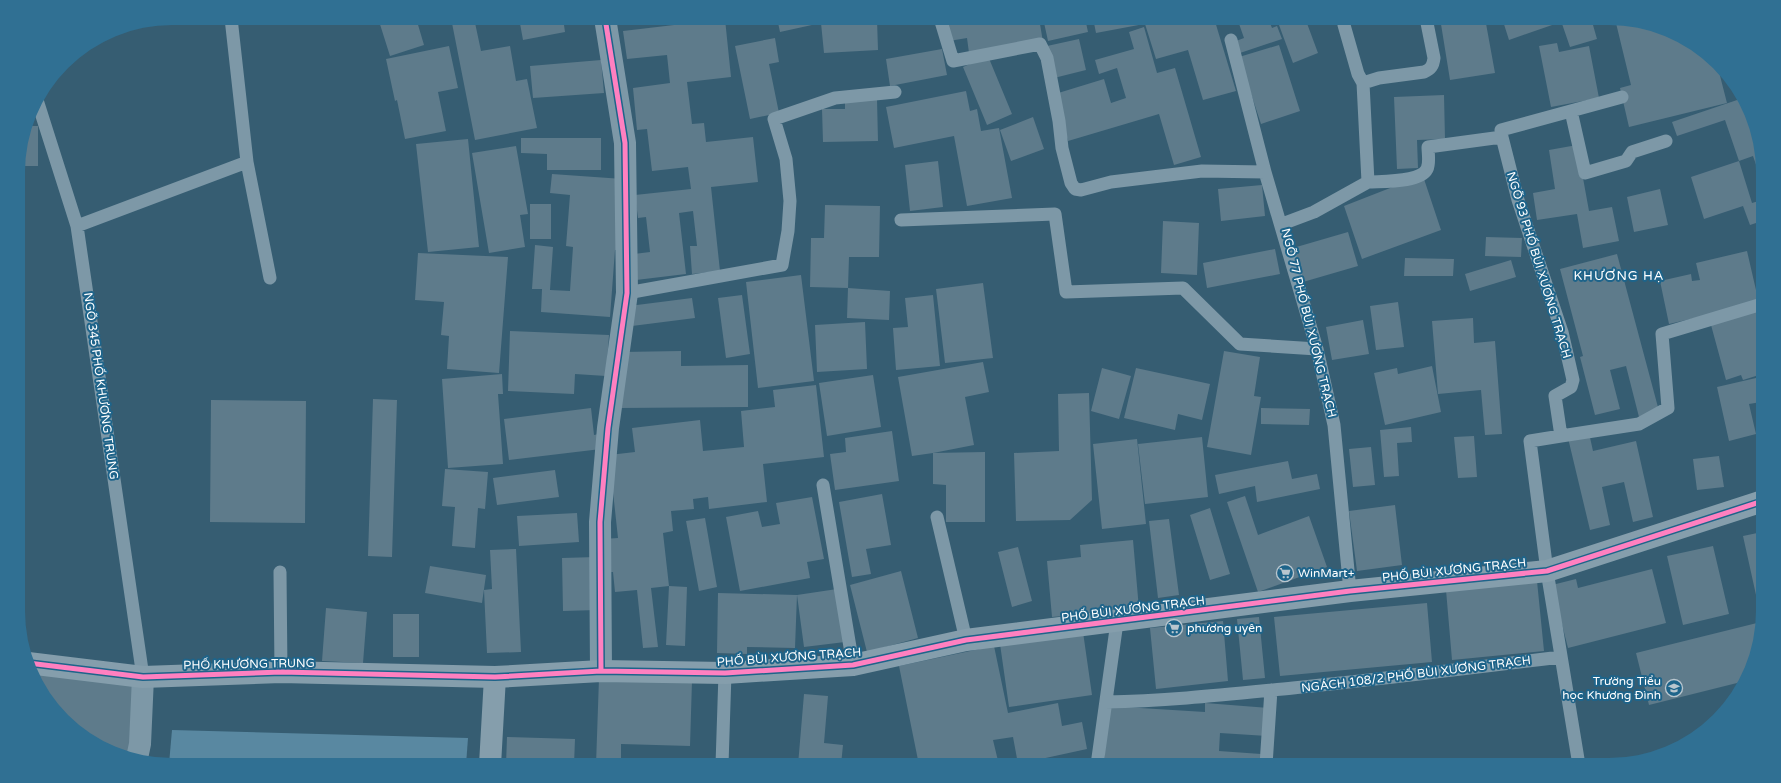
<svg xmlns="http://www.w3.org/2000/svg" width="1781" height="783" font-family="'Varela Round',sans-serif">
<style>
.water{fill:#5988a1}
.building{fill:#5e7b8b}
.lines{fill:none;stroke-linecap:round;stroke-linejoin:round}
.lane{stroke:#7d98a7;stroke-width:13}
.street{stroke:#7d98a7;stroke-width:22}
.secondary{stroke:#859eac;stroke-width:22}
.cycleway-casing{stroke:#1e648a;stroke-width:8}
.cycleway{stroke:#ff80c0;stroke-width:5}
.labels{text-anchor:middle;stroke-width:4;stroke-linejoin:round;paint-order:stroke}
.street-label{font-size:12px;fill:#fff;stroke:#1e648a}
.poi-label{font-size:12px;fill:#fff;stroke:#1e648a;text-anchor:start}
.neighbourhood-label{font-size:13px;letter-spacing:1px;fill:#fff;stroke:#1e648a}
</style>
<rect width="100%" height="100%" fill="#365d72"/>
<path class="water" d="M 172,730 L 468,738 L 466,765 L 172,765 L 169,764 Z"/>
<path class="building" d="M 378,18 L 416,18 L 424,45 L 390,56 Z
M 451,18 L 474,18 L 481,51 L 510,46 L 516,81 L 527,79 L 537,128 L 475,140 Z
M 519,18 L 563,18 L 565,32 L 523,40 Z
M 777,18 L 820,18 L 821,23 L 780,32 Z
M 946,18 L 1039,18 L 1043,42 L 969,53 L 967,38 L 949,41 Z
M 1043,18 L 1085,18 L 1088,32 L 1048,41 Z
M 1093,18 L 1143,18 L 1144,24 L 1096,33 Z
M 1166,18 L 1214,18 L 1236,91 L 1203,100 L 1188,50 L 1156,59 L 1145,24 Z
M 1237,18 L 1268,18 L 1272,28 L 1277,26 L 1282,39 L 1240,53 L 1236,41 L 1244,38 Z
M 1297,18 L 1305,18 L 1318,53 L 1293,63 L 1279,25 Z
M 1440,18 L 1485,18 L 1495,73 L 1450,80 Z
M 1502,18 L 1553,18 L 1555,24 L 1509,40 Z
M 1560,18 L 1591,18 L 1597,39 L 1570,47 Z
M 725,19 L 731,77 L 687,82 L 692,124 L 704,123 L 706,142 L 753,137 L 758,182 L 711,187 L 720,271 L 692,274 L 690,246 L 697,246 L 693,211 L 679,213 L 686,274 L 636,280 L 634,254 L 650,252 L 646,217 L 638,218 L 635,195 L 691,189 L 688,167 L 652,171 L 647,129 L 637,130 L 633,88 L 670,83 L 667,55 L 627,59 L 623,31 Z
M 877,19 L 878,50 L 824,53 L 821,23 Z
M 1615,19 L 1666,29 L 1667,35 L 1674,33 L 1703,50 L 1717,64 L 1727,103 L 1629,127 L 1620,88 L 1631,85 Z
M 1144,27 L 1157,73 L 1175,68 L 1201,157 L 1174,165 L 1159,114 L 1068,141 L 1055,94 L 1104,79 L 1111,103 L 1126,98 L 1117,68 L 1099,74 L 1095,60 L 1134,49 L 1129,32 Z
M 775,38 L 779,62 L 769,64 L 779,113 L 750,119 L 735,46 Z
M 1079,39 L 1086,70 L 1054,78 L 1047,46 Z
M 1557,43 L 1559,52 L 1589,46 L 1599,98 L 1551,107 L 1539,46 Z
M 1279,45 L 1300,111 L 1261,124 L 1239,57 Z
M 449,46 L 458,88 L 438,92 L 446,131 L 405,139 L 397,100 L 395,101 L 386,59 Z
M 942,49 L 947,75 L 890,86 L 886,59 Z
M 988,56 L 1012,114 L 987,125 L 963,67 Z
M 601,60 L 604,93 L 533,98 L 530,66 Z
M 966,91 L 970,111 L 977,109 L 981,131 L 999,128 L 1012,198 L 967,206 L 954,136 L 894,148 L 886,107 Z
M 1444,95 L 1445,139 L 1417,140 L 1418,168 L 1397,169 L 1394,97 Z
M 1743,98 L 1751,113 L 1762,152 L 1762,182 L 1753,156 L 1739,161 L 1725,120 L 1677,136 L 1672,122 Z
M 845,99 L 877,99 L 878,141 L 823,142 L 822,109 L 845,109 Z
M 1033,117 L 1044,149 L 1011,161 L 1000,130 Z
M 28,126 L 38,126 L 38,166 L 18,166 Z
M 521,138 L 601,138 L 601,170 L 547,170 L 547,154 L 521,153 Z
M 468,139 L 479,247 L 428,252 L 416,144 Z
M 1577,145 L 1589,211 L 1612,207 L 1619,241 L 1583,248 L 1577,214 L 1537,220 L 1533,193 L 1555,189 L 1549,150 Z
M 516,146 L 528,214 L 520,215 L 525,247 L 489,253 L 472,153 Z
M 938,161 L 943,207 L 910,211 L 905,165 Z
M 1739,161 L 1752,203 L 1762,200 L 1762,221 L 1750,225 L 1743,206 L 1704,219 L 1691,177 Z
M 552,174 L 623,179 L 624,250 L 615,250 L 610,317 L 541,312 L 542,289 L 532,289 L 535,245 L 553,247 L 550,290 L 570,291 L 573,247 L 566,246 L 570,195 L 550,193 Z
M 1424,179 L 1441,230 L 1362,259 L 1344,206 L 1408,181 Z
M 1262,185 L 1265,216 L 1221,221 L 1218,189 Z
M 1660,189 L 1668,225 L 1634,232 L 1627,197 Z
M 530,204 L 551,204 L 551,239 L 530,239 Z
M 825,205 L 880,206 L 879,257 L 849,257 L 848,288 L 810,287 L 811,238 L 824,238 Z
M 1163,221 L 1199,223 L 1197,275 L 1161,273 Z
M 1348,232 L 1358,266 L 1303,282 L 1293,248 Z
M 1486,237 L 1522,238 L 1521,257 L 1485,256 Z
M 1275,249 L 1280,274 L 1207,288 L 1203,263 Z
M 1747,251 L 1759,303 L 1669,324 L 1660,281 L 1691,274 L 1692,281 L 1700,280 L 1696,263 Z
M 418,253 L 508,257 L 499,373 L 447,369 L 449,336 L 441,335 L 444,302 L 415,300 Z
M 1617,254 L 1659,411 L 1639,417 L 1626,366 L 1610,370 L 1620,409 L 1595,415 L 1580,357 L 1583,356 L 1560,269 Z
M 1405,258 L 1454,259 L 1453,276 L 1404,276 Z
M 1511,260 L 1516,277 L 1470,291 L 1465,274 Z
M 801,275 L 814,381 L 758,388 L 746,282 Z
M 983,283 L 993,358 L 945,363 L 936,289 Z
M 848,288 L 890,291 L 889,320 L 847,318 Z
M 742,295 L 750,354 L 726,358 L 718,298 Z
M 933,295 L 940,366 L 896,370 L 893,328 L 908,327 L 905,298 Z
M 692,298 L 695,318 L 632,326 L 629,306 Z
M 1398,302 L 1404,347 L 1376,350 L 1370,306 Z
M 1762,310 L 1762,378 L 1760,378 L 1759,375 L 1743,380 L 1741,375 L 1726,380 L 1711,325 Z
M 1473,318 L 1474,343 L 1495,341 L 1502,434 L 1485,435 L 1481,390 L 1438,394 L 1432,321 Z
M 1363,320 L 1369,354 L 1332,360 L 1326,327 Z
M 865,322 L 867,369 L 817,372 L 815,325 Z
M 510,331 L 609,335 L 606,376 L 575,374 L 574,394 L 508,391 Z
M 681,351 L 681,366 L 748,365 L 748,407 L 619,408 L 622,352 Z
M 1224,351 L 1260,357 L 1254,396 L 1261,397 L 1251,455 L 1207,447 Z
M 983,362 L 989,392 L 965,397 L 974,445 L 933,453 L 985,452 L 985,522 L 946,522 L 946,485 L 933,484 L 933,453 L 912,456 L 898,377 Z
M 1432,366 L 1441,412 L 1385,425 L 1374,373 L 1397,368 L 1398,374 Z
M 1102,368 L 1131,376 L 1119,419 L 1091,411 Z
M 1136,368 L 1210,384 L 1202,420 L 1178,414 L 1175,430 L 1124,418 Z
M 502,374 L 503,394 L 498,394 L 503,464 L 448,468 L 442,379 Z
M 873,375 L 881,427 L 827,436 L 819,383 Z
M 1756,378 L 1761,402 L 1749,404 L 1756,434 L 1729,441 L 1717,387 Z
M 816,385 L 824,457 L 763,464 L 767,502 L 709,509 L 708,497 L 693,499 L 694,509 L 671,511 L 673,531 L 663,533 L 669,586 L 651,588 L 658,647 L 643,648 L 637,590 L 615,592 L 613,572 L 607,572 L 603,539 L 618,538 L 609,455 L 635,452 L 632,428 L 700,420 L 703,451 L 744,447 L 741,411 L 775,407 L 773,390 Z
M 1089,393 L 1092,500 L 1070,520 L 1016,521 L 1014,453 L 1059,451 L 1058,394 Z
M 373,399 L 397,400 L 392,557 L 368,556 Z
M 211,400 L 306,401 L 305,523 L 210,522 Z
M 591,408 L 594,435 L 599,434 L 601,449 L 509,460 L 504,419 Z
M 1261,408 L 1310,409 L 1309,425 L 1261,424 Z
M 1762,412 L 1762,431 L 1758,413 Z
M 1411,427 L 1412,442 L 1397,443 L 1399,476 L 1384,477 L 1380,430 Z
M 892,431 L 899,481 L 835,490 L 830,454 L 846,452 L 845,438 Z
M 1589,433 L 1593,451 L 1636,441 L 1653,517 L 1633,522 L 1624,482 L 1602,487 L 1610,525 L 1590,530 L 1568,438 Z
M 1474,436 L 1477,477 L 1458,478 L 1454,437 Z
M 1202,437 L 1208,497 L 1145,504 L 1138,444 Z
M 1137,439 L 1146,524 L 1102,529 L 1093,444 Z
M 1371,447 L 1375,485 L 1353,487 L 1349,449 Z
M 1719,456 L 1724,487 L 1697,490 L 1693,459 Z
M 1288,461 L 1292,479 L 1317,474 L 1320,489 L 1257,502 L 1255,486 L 1219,494 L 1215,475 Z
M 445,469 L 488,472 L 485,509 L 478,508 L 475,548 L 452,546 L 455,507 L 442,506 Z
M 555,470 L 559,497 L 497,505 L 493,478 Z
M 882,494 L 891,545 L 866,549 L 871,574 L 852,577 L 839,502 Z
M 1245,496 L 1258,535 L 1309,516 L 1327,567 L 1258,592 L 1227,502 Z
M 812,497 L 824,559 L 807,562 L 810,578 L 740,591 L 726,517 L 758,511 L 762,527 L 780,524 L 776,503 Z
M 1395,505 L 1402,565 L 1357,571 L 1349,511 Z
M 1210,508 L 1230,574 L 1210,580 L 1190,515 Z
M 577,513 L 579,542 L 519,546 L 517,516 Z
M 705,518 L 717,587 L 699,591 L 686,521 Z
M 1169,519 L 1179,595 L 1158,598 L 1149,521 Z
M 1762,532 L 1763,603 L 1758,604 L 1743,536 Z
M 1133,540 L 1139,609 L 1052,617 L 1047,561 L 1081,557 L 1080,545 Z
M 1713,546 L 1729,614 L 1683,625 L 1667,556 Z
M 1018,547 L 1032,601 L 1012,607 L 998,552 Z
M 516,549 L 521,652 L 487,653 L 484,590 L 492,589 L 490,550 Z
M 596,557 L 597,610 L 563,611 L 562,558 Z
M 430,566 L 486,575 L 482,603 L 425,593 Z
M 1652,569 L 1666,623 L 1568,648 L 1552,585 L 1576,579 L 1578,588 Z
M 901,571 L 918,638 L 867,652 L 850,585 Z
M 1537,581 L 1544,651 L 1452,660 L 1446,590 Z
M 669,586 L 687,587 L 685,646 L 666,645 Z
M 837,589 L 845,642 L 804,647 L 797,595 L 795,648 L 747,647 L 747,654 L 717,653 L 718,593 L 797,595 Z
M 1427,603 L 1432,662 L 1280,676 L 1274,617 Z
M 326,608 L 367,612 L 363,663 L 322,661 Z
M 393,614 L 419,614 L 419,657 L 393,657 Z
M 1259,617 L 1265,678 L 1243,680 L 1237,619 Z
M 1223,621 L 1228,681 L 1156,689 L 1150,628 Z
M 1761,622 L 1751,670 L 1745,681 L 1649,705 L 1636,653 Z
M 1083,632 L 1092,695 L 1009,707 L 1000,644 Z
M 994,646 L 1008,713 L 1058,703 L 1062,726 L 1082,722 L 1087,749 L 1018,764 L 1013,737 L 993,740 L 999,765 L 919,765 L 899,666 Z
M 36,667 L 139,681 L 130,752 L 105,749 L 78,733 L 50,705 L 35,679 Z
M 599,678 L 692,681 L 690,746 L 621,744 L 621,765 L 596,765 Z
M 804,694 L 828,696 L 824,743 L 843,745 L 841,765 L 798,765 Z
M 1205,703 L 1269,708 L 1267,736 L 1220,733 L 1219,751 L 1261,754 L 1260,765 L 1165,765 L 1165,761 L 1149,760 L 1149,765 L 1104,765 L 1108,706 L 1205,712 Z
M 507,737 L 575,739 L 574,765 L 506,765 Z"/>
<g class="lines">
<path class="lane" d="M 231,18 L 247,162
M 940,18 L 953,61 L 1040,44 L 1047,58 L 1059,121 L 1062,148 L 1071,183 L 1075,189 L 1081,190 L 1111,182 L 1202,171 L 1265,172 L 1317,349 L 1334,425 L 1350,591
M 1231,40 L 1265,172
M 1363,83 L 1379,78 L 1424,72 C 1431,69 1433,66 1434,58 L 1426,18
M 37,100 L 77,226 L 143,677
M 1571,111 L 1585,173 L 1626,161 L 1632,152 L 1666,141
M 1502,137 L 1518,200 L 1562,332 L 1573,380 L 1571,387 L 1555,396 L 1561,436 L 1530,441 L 1547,571 L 1579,765
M 1368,182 C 1382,181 1420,183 1427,169 C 1430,163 1428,153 1428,147 L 1502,137 L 1501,130 L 1622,97
M 901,220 L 1055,214 L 1066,292 L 1183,288 L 1240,344 L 1317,349
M 1282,224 L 1314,212 L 1368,182 L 1363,83 L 1358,74 L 1344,25
M 77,226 L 247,162 L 270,278
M 627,293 L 782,265 L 788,231 L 790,201 L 786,159 L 774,119 L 835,98 L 895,92
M 1561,436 L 1639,424 L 1668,408 L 1662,334 L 1762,304
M 823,485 L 853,665
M 937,517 L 966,640
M 280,572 L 281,672
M 1106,702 C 1169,701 1231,694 1293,688 C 1383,679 1472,668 1561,657
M 722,765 L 725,673
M 1097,765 L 1117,622
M 1266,765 L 1271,690
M 1565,765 L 1579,764"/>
<path class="street" d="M 601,671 L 600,522 L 608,428 L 627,293 L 625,143 L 605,18
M 137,758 L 140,744 L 143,677"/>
<path class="secondary" d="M 28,663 L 143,677 L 281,672 L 495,677 L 601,671 L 725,673 L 853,665 L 966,640 L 1350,591 L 1547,571 L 1763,501
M 490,765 L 495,677"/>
<g class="cycleway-casing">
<path id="cycleway" d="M 28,663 L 143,677 L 281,672 L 495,677 L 601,671 L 725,673 L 853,665 L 966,640 L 1350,591 L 1547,571 L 1763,501
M 601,671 L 600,522 L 608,428 L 627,293 L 625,143 L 605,18"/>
</g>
<use href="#cycleway" class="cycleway"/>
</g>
<defs>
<g id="supermarket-ring" transform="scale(0.9)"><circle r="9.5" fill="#1e648a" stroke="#b9c6ce" stroke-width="1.5"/><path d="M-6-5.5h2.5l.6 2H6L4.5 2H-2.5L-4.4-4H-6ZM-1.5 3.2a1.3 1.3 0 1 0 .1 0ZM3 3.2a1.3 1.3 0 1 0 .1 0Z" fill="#b9c6ce"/></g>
<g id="school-ring" transform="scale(0.9)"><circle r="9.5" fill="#1e648a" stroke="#b9c6ce" stroke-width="1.5"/><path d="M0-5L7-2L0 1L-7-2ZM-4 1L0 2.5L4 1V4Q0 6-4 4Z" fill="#b9c6ce"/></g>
</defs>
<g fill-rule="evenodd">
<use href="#supermarket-ring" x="1285" y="573"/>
<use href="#supermarket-ring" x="1174" y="628"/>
<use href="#school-ring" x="1674" y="688"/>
</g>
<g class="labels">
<g class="street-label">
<text transform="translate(1539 265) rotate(73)" y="4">NGÕ 93 PHỐ BÙI XƯƠNG TRẠCH</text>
<text transform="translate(1309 323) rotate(76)" y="4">NGÕ 77 PHỐ BÙI XƯƠNG TRẠCH</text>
<text transform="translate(101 386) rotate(82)" y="4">NGÕ 345 PHỐ KHƯƠNG TRUNG</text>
<text transform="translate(1454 570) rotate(-6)" y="4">PHỐ BÙI XƯƠNG TRẠCH</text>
<text transform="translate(1133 609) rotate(-7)" y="4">PHỐ BÙI XƯƠNG TRẠCH</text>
<text transform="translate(789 657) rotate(-4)" y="4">PHỐ BÙI XƯƠNG TRẠCH</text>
<text transform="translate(249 664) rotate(-1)" y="4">PHỐ KHƯƠNG TRUNG</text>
<text transform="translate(1416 674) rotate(-7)" y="4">NGÁCH 108/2 PHỐ BÙI XƯƠNG TRẠCH</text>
</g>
<g class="poi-label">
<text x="1298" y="577">WinMart+</text>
<text x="1187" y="632">phương uyên</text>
<text x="1661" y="685" text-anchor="end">Trường Tiểu<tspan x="1661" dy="14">học Khương Đình</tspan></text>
</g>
<g class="neighbourhood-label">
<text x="1619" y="280">KHƯƠNG HẠ</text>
</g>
</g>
<path d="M0 0H1781V783H0ZM172 25H1609A147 147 0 0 1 1756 172V611A147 147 0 0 1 1609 758H172A147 147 0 0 1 25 611V172A147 147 0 0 1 172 25Z" fill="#307093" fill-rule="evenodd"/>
</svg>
